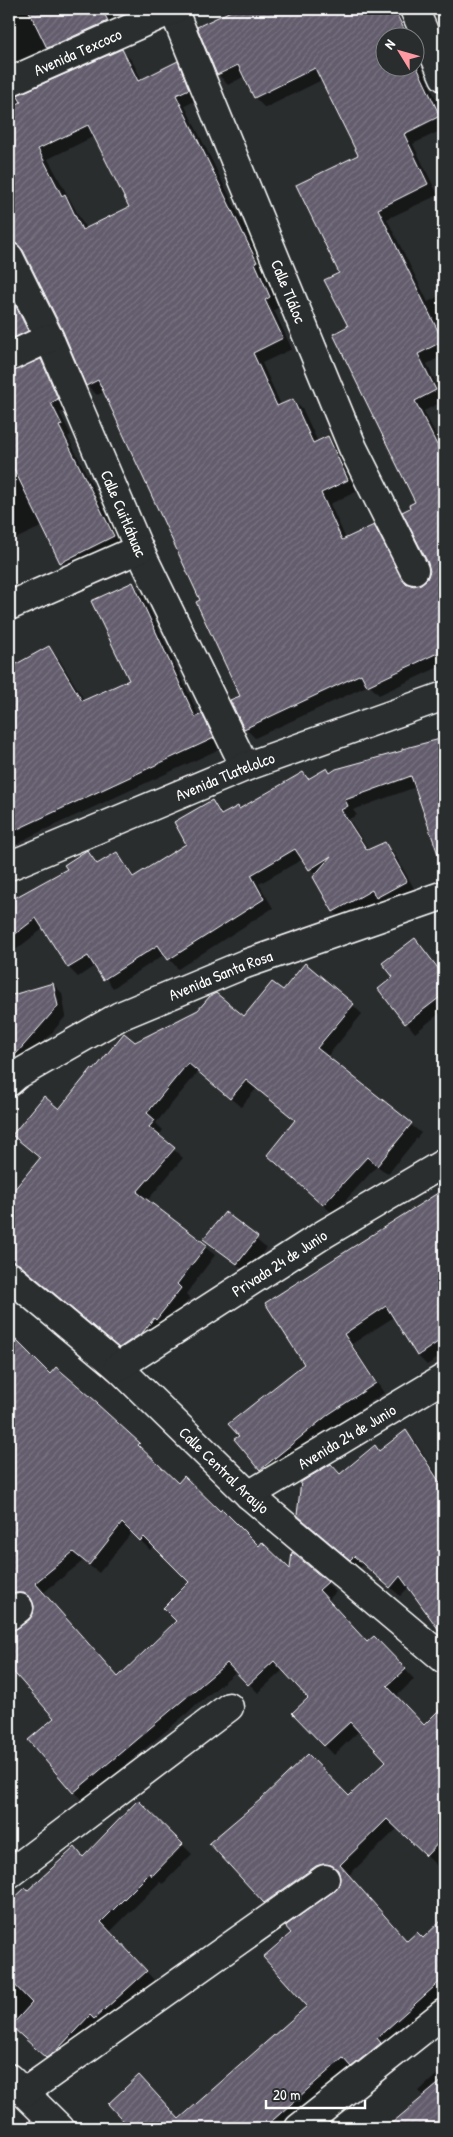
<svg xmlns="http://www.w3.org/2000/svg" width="453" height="2137" font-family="'Patrick Hand',sans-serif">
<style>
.shadow{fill:#0007;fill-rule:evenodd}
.building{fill:url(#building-hatch);stroke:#fff;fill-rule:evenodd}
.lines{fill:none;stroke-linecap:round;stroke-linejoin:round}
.minor-casing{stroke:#fff;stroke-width:31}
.tertiary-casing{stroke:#fff;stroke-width:31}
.minor{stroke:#2a2d2e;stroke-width:28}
.tertiary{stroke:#2a2d2e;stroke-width:28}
.labels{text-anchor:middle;stroke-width:4.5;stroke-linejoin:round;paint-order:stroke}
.street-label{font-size:16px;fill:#fff;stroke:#2a2d2e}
</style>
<defs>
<pattern id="building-hatch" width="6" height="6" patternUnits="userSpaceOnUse" patternTransform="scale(1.25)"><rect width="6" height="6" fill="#625b6c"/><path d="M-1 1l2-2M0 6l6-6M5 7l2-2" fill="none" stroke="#7a7482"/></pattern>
</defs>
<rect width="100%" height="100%" fill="#2a2d2e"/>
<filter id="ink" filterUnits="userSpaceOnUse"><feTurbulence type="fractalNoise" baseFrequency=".02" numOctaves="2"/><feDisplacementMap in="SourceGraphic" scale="10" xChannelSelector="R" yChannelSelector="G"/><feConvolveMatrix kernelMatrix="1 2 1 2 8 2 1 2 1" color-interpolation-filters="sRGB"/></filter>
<g filter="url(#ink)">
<path class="shadow" d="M 9,9 L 137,9 L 112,21 L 118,31 L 9,81 Z
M 238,9 L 398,9 L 412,38 L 386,38 L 386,68 L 416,68 L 416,55 L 444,116 L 444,129 L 413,144 L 438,195 L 387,219 L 428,302 L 444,293 L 444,355 L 427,364 L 444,401 L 424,411 L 444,451 L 444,584 L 437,588 L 437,591 L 444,587 L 444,601 L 418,614 L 441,666 L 379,695 L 369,685 L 255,738 L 245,728 L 242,696 L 202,601 L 104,392 L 97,395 L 87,385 L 64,331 L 26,253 L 21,251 L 9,256 L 9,98 L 16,98 L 122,50 L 132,61 L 142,80 L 177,63 L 187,73 L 198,99 L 185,106 L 267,272 L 264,273 L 280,307 L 274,310 L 292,349 L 262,363 L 281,405 L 293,400 L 303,410 L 318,442 L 328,437 L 338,448 L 358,491 L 330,504 L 346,539 L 374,527 L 384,537 L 408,585 L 421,585 L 428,580 L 431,572 L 412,509 L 416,503 L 350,327 L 340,273 L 359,155 L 322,80 L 265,108 L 255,98 L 245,76 L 228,85 L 218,74 L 199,28 ZM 95,136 L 130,207 L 86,229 L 48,159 Z
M 9,283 L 37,341 L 9,357 Z
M 41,361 L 51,371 L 68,410 L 60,413 L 71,435 L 68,437 L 123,547 L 71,573 L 61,562 L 43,526 L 9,542 L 9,374 Z
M 9,572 L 20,595 L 9,600 Z
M 132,584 L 142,593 L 199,716 L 201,715 L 211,724 L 222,748 L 29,837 L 9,850 L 9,668 L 49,648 L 58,657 L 85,701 L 130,681 Z
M 444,739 L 444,864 L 441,862 L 416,787 L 353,810 L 357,815 L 349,819 L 369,850 L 385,844 L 394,853 L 415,890 L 386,906 L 380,900 L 343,921 L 334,912 L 316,876 L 303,859 L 259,884 L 273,908 L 178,969 L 165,954 L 113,988 L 96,965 L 78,977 L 69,968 L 44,928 L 9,955 L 9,903 L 69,869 L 88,851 L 99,865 L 117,853 L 135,877 L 188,844 L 212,801 L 224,815 L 238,807 L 240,810 L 303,774 L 309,780 L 327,770 L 331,773 L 404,751 L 403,750 Z
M 415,939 L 444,975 L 444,1010 L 415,1033 L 379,989 L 394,977 Z
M 53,984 L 62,993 L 66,1016 L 23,1067 L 9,1056 L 9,994 L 11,996 Z
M 283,992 L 353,1005 L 362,1014 L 327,1057 L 421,1133 L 388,1174 L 377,1166 L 333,1214 L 278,1165 L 296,1121 L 257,1088 L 241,1107 L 198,1072 L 156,1123 L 163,1130 L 159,1136 L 183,1158 L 147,1201 L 215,1255 L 186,1294 L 190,1298 L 166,1328 L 130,1356 L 30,1273 L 9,1268 L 9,1198 L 41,1159 L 60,1111 L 94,1072 L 135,1044 L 244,1018 Z
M 444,1190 L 444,1354 L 427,1365 L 418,1356 L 394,1317 L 352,1344 L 384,1393 L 339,1423 L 271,1479 L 236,1439 L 306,1364 L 399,1218 Z
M 225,1213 L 266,1248 L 247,1273 L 205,1239 Z
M 9,1334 L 50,1376 L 97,1404 L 178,1484 L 259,1548 L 291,1572 L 327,1583 L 336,1592 L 327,1601 L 368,1644 L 384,1647 L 414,1679 L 396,1697 L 424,1726 L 442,1709 L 444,1712 L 444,1856 L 436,1865 L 398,1828 L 349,1875 L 408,1942 L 424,1940 L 444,1920 L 444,1997 L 390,2045 L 384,2039 L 284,2128 L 131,2128 L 110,2104 L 179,2120 L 308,2006 L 293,1933 L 340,1886 L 340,1873 L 333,1872 L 274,1912 L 265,1902 L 349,1797 L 388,1761 L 360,1730 L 334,1755 L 294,1713 L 310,1698 L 284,1669 L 258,1693 L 237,1671 L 83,1801 L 74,1792 L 55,1718 L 9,1665 L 9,1662 L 28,1646 L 30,1621 L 34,1615 L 34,1602 L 26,1602 L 9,1615 ZM 132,1532 L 150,1550 L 154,1545 L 191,1582 L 177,1621 L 119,1678 L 43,1593 L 83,1561 L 99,1573 Z
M 406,1432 L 415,1441 L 444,1486 L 444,1623 L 440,1626 L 409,1587 L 400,1596 L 364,1564 L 360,1568 L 308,1524 L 340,1475 L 380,1452 Z
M 138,1802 L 192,1854 L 163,1884 L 160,1882 L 110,1932 L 155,1981 L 105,2027 L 56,2067 L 9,2023 L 9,1905 L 25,1890 L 27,1892 L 84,1858 Z
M 444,2068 L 444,2128 L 387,2128 L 424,2098 L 419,2091 Z"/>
<path class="building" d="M 28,9 L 102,9 L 108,21 L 47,48 Z
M 235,9 L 394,9 L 407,35 L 386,38 L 386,68 L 416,68 L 416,65 L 440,116 L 404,134 L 428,184 L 378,209 L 443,341 L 418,354 L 436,390 L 415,401 L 444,459 L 444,650 L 367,686 L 361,674 L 244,729 L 230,700 L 240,696 L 196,602 L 200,600 L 98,380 L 86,386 L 63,331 L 23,250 L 17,244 L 9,242 L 9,108 L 21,102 L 17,95 L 122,49 L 138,81 L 178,61 L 189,89 L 176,95 L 257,262 L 255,263 L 270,297 L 265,300 L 283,338 L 253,353 L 277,406 L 293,399 L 313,443 L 328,436 L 348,480 L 321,493 L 342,540 L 374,525 L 405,583 L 414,586 L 421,584 L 427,579 L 430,571 L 428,563 L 402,512 L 410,508 L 409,505 L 415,502 L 333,334 L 348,326 L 324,280 L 339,273 L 296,185 L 358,155 L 315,68 L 254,98 L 238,65 L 217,75 L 197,27 ZM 88,125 L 129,207 L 82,230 L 65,194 L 62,196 L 38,149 Z
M 9,292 L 28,331 L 9,340 Z
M 41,359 L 58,399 L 51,403 L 62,425 L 59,426 L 114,536 L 60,563 L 9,459 L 9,372 Z
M 133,582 L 195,717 L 202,714 L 214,738 L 9,833 L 9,668 L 49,646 L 82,701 L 129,680 L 91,601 Z
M 444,738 L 444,860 L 440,860 L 411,776 L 345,800 L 348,806 L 341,810 L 367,850 L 385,842 L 407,881 L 376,898 L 372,890 L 333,912 L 313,877 L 331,856 L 309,870 L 295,849 L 251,875 L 264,899 L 168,960 L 158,945 L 103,980 L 88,956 L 68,968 L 36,918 L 9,939 L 9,901 L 67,869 L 64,865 L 87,850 L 97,864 L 117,852 L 133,877 L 186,844 L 174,822 L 212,800 L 221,815 L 238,806 L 239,809 L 303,772 L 308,779 L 327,768 L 330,773 L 336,769 L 402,751 L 402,749 Z
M 415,938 L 444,976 L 444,994 L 405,1024 L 378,989 L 393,977 L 382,963 Z
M 305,963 L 354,1004 L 317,1048 L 412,1123 L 377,1166 L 367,1157 L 323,1205 L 267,1155 L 295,1120 L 246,1080 L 230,1099 L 188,1063 L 147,1113 L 155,1120 L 149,1127 L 175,1148 L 137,1192 L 207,1245 L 177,1284 L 181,1288 L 156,1320 L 154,1318 L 143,1332 L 119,1348 L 19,1264 L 9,1261 L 9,1196 L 40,1158 L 12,1135 L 44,1096 L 59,1109 L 92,1068 L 94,1070 L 124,1033 L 135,1042 L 198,1010 L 210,996 L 216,993 L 244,1016 L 272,982 L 283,990 Z
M 53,983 L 58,1006 L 9,1062 L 9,996 Z
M 444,1189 L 444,1338 L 417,1356 L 386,1306 L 344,1334 L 376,1383 L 329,1414 L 260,1470 L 234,1439 L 239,1436 L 228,1424 L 304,1364 L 265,1303 Z
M 225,1212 L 258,1237 L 237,1264 L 203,1239 Z
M 9,1333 L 50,1374 L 56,1367 L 98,1403 L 97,1404 L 140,1443 L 138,1445 L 178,1483 L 184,1476 L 220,1511 L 222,1509 L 259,1546 L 262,1542 L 290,1569 L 292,1552 L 328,1582 L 319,1590 L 367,1642 L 374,1636 L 406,1669 L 387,1686 L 424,1725 L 444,1705 L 444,1837 L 426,1856 L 387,1819 L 340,1865 L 407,1941 L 417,1932 L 423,1938 L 444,1918 L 444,1978 L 377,2038 L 381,2043 L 351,2067 L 343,2058 L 264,2128 L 130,2128 L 108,2104 L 139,2075 L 179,2119 L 307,2006 L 263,1957 L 291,1933 L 285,1926 L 334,1891 L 339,1885 L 340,1877 L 338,1870 L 331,1865 L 323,1864 L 316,1866 L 264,1903 L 209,1843 L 260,1800 L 308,1754 L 349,1796 L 386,1761 L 350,1722 L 324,1746 L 292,1713 L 308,1698 L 274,1661 L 248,1685 L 227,1663 L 73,1793 L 28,1740 L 54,1718 L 9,1667 L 9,1631 L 18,1628 L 29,1620 L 33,1614 L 34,1606 L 31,1598 L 24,1593 L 16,1593 L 9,1596 ZM 122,1523 L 140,1541 L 144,1537 L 189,1582 L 163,1608 L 176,1621 L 118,1677 L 35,1583 L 73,1552 L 89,1565 Z
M 406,1430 L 444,1489 L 444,1637 L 400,1576 L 390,1588 L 354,1556 L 350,1560 L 297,1515 L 301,1482 L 331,1464 L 340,1474 L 375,1445 L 379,1451 Z
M 138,1800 L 183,1844 L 152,1876 L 150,1873 L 101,1922 L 147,1971 L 94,2019 L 90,2015 L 57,2050 L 46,2058 L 11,2026 L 32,2003 L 9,1979 L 9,1903 L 25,1888 L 27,1891 L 75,1847 L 83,1857 Z
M 444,2079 L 444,2128 L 386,2128 Z"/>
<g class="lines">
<g class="minor-casing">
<g id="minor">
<path id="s1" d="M 173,9 L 353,448 L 414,570"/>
<path d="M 414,9 L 444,77"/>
<path id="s2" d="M 9,82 L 174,9"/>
<path id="s3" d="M 9,257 L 49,338 L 139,549 L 245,767"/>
<path d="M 9,357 L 49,338"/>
<path d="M 9,606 L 139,549"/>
<path id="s4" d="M 9,1082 L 17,1075 L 120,1016 L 245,964 L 444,895"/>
<path id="s5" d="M 9,1276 L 118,1367 L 249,1495 L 444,1659"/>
<path id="s6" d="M 118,1367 L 324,1234 L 444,1163"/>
<path id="s7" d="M 249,1495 L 444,1378"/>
<path d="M 9,1616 L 19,1608"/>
<path d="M 9,1874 L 229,1707"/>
<path d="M 9,2078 L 60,2128"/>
<path d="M 25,2092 L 325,1879"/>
<path d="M 299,2128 L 444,2013"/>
</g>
</g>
<g class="tertiary-casing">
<g id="tertiary">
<path id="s8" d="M 9,866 L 245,767 L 444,696"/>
</g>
</g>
<use href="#minor" class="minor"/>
<use href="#tertiary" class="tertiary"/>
</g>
</g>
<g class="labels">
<g class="street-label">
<text dy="6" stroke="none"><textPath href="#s2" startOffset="75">Avenida Texcoco</textPath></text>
<text dy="6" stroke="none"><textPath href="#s1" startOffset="305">Calle Tláloc</textPath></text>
<text dy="6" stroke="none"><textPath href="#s3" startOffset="281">Calle Cuitláhuac</textPath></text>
<text dy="6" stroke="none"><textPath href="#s8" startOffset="234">Avenida Tlatelolco</textPath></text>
<text dy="6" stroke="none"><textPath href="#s4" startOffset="238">Avenida Santa Rosa</textPath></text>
<text dy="6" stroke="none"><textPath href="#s6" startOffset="192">Privada 24 de Junio</textPath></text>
<text dy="6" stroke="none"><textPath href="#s7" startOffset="114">Avenida 24 de Junio</textPath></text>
<text dy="6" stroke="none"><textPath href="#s5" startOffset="290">Calle Central Araujo</textPath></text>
</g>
</g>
<rect width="453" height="2137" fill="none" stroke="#2a2d2e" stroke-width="30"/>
<rect x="15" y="15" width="423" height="2107" fill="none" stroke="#fff" stroke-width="2" filter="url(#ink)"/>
<g transform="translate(400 52) rotate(307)"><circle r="24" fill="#2a2d2e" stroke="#7f8182"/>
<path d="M0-4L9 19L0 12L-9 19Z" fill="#ff9aa2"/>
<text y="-8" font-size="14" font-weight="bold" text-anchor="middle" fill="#ffffff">N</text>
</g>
<path d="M266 2100v8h99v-8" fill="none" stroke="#ffffff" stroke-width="2.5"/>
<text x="273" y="2100" font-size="15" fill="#ffffff" stroke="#2a2d2e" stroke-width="4" paint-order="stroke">20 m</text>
</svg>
